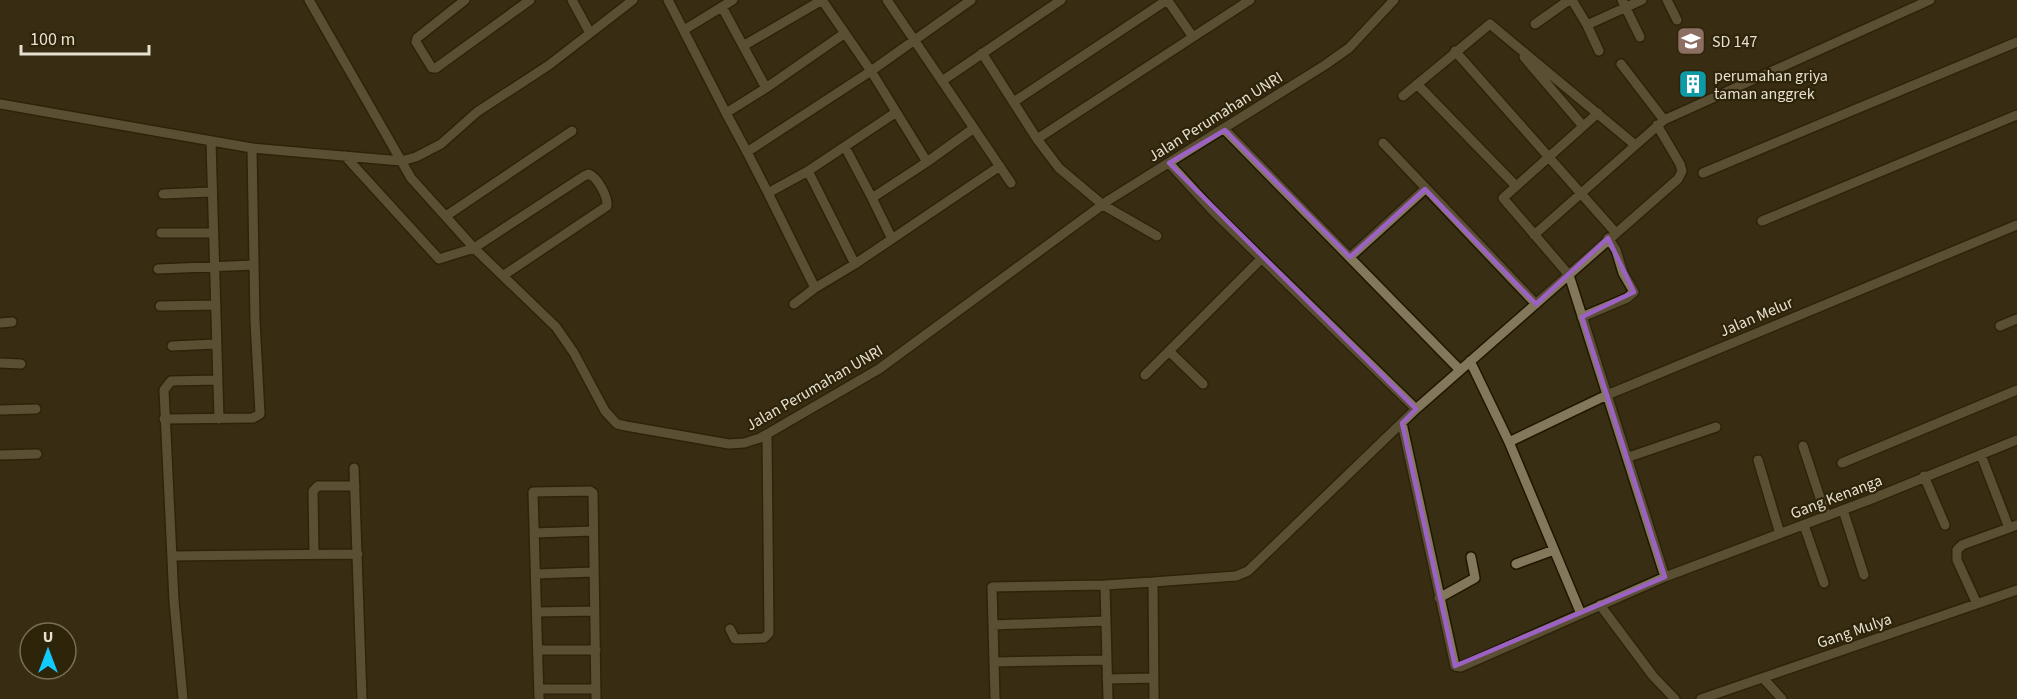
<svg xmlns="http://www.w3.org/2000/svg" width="2017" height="699" font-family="'Source Sans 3',sans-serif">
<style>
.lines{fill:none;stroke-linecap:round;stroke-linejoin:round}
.minor-casing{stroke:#1f1600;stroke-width:12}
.minor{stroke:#83785b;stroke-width:9}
.marked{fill:none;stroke:#9b62c4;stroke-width:4.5;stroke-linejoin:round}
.labels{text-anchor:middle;stroke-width:4.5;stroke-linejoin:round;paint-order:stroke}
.poi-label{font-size:16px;fill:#e6e0d0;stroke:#2e2409;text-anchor:start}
.street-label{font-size:16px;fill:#e6e0d0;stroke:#2e2409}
</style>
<rect width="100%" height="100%" fill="#382e13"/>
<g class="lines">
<g class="minor-casing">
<path id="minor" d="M 309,0 L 411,178 L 474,248 L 556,327 L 574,353 L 605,411 L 617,424 L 626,426 L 729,444 L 744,443 L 760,438 L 879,369 L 1109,200 L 1325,65 L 1349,48 L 1394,0
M 465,0 L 417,38 L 416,42 L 432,68 L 436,68 L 530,0
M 572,0 L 590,33
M 668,0 L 726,113 L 766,88 L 722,7
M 822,0 L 871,71 L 971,0
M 887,0 L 942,81 L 1061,0
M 1572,0 L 1587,25 L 1642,0
M 1622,0 L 1640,37
M 1667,0 L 1677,20
M 1535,24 L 1569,0
M 1587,25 L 1599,51
M 684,30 L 733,0
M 1193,37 L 1250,0
M 743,46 L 822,0
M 1455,51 L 1615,232
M 982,53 L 1037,139 L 1059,168 L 1103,205 L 1157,236
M 1524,57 L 1583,126
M 1621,64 L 1664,120
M 942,81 L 1011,183
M 1417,84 L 1515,185
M 766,88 L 845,33
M 1403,96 L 1490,24 L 1634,144
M 1015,101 L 1167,0
M 0,104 L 252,148 L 401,161 L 416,157 L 441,144 L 477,112 L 549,65 L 633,0
M 726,113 L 747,152 L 871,71 L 927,162 L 974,128
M 1225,130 L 1460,370
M 1037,139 L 1193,37 L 1168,1
M 211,142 L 219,419
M 1383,143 L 1536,304
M 845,147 L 872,198 L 927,162
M 747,152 L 768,193 L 808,171 L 895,113
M 345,156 L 439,259 L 474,248 L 584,176 L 589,174 C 598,178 608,197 607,206 L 504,275
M 1169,163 L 1213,211 L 1416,409
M 808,171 L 855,264 L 815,288
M 1703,173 L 2017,42
M 768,193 L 815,288 L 794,304
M 163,194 L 211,192
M 446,216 L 572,131
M 1762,221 L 2017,115
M 161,233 L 212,233
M 1534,235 L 1664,120 L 1930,0
M 892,239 L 1000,166
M 1350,257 L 1425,189
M 855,264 L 892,239 L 872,198
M 158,269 L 254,265
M 160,306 L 216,305
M 1582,317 L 1627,298 L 1634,292 L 1623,273 L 1616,250 L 1608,238
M 0,323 L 12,322
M 2000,326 L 2017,319
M 172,346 L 216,344
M 1169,351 L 1203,384
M 0,363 L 21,364
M 1145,375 L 1261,259
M 0,410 L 36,409
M 164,419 L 253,418 L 260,414 L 255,321 L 252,148
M 1402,423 L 1455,666 L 1461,667 L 1581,614 L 1509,442 L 1470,361
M 1509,442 L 1607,395 L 2017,225
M 1803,446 L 1826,516
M 0,455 L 37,454
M 1981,455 L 2009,528 L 2017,525
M 1629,457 L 1716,427
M 1758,460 L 1780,534
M 1842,463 L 2017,390
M 354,468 L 362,699
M 1924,476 L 1945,525
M 1843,510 L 1864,575
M 1804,525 L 1824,583
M 534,533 L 593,531
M 314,553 L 313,491 L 318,486 L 355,486
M 172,556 L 358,554
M 1516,564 L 1554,550
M 536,574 L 593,572
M 1665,577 L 1869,500 L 2017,440
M 1153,582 L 1236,576 L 1248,571 L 1416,409 L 1678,179 L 1682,171 L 1680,164 L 1657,125
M 1105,585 L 1153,582 L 1154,699
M 1439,598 L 1475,578 L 1471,557
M 1977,604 L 1957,560 L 1957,550 L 1962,545 L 2009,528
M 1600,605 L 1653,676 L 1675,699
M 537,612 L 594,611
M 1581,614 L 1665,577 L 1569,275 L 1503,198 L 1598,113
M 993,625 L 1106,621
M 730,629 L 735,639 L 764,638 L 769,633 L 767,434
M 538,650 L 596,650
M 994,662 L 1107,660
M 1763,678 L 1782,699
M 1107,679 L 1154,678
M 539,689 L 596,689
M 183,699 L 174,601 L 164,390 L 171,381 L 217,380
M 539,699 L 533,492 L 590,491 L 593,493 L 596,699
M 995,699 L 992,587 L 1105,585 L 1108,699
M 1701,699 L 2017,590"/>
</g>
<use href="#minor" class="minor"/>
</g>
<path d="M0 0H2017V699H0ZM 1225,130 L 1350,257 L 1425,189 L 1536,304 L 1608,238 L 1634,292 L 1582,317 L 1665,577 L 1455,666 L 1402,423 L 1416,409 L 1169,163 Z" fill="#382e13" fill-opacity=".55" fill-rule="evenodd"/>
<path class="marked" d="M 1225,130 L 1350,257 L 1425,189 L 1536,304 L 1608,238 L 1634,292 L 1582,317 L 1665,577 L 1455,666 L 1402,423 L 1416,409 L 1169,163 Z"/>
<defs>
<g id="school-square" transform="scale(1.5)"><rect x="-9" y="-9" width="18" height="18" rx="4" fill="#8d6e63" stroke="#2e2409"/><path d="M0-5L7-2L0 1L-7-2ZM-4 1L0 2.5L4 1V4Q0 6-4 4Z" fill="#fff"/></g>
<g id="building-square" transform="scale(1.5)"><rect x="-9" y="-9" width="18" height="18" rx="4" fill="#0f9aa8" stroke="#2e2409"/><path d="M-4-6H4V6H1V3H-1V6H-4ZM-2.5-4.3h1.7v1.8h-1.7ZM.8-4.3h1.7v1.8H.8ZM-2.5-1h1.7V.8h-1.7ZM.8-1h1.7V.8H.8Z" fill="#fff"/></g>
</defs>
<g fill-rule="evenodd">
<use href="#school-square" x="1691" y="41"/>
<use href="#building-square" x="1693" y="84"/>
</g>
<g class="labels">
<g class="poi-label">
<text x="1712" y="47">SD 147</text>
<text x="1714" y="81">perumahan griya<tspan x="1714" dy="18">taman anggrek</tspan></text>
</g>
<g class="street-label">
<text transform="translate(1215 116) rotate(-32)" y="6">Jalan Perumahan UNRI</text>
<text transform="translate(1756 316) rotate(-23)" y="6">Jalan Melur</text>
<text transform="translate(814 387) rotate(-30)" y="6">Jalan Perumahan UNRI</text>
<text transform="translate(1836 496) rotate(-21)" y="6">Gang Kenanga</text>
<text transform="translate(1854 630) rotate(-19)" y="6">Gang Mulya</text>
</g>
</g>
<g transform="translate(48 651)"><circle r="28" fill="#2e2409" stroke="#786f59" stroke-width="1.5"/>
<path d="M0-4.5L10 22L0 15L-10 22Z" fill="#14cafb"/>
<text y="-9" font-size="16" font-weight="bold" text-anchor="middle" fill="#e6e0d0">U</text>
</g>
<path d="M21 45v9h128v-9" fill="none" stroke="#e6e0d0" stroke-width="3"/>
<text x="30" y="45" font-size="18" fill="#e6e0d0" stroke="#2e2409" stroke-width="4.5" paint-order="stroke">100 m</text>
</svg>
